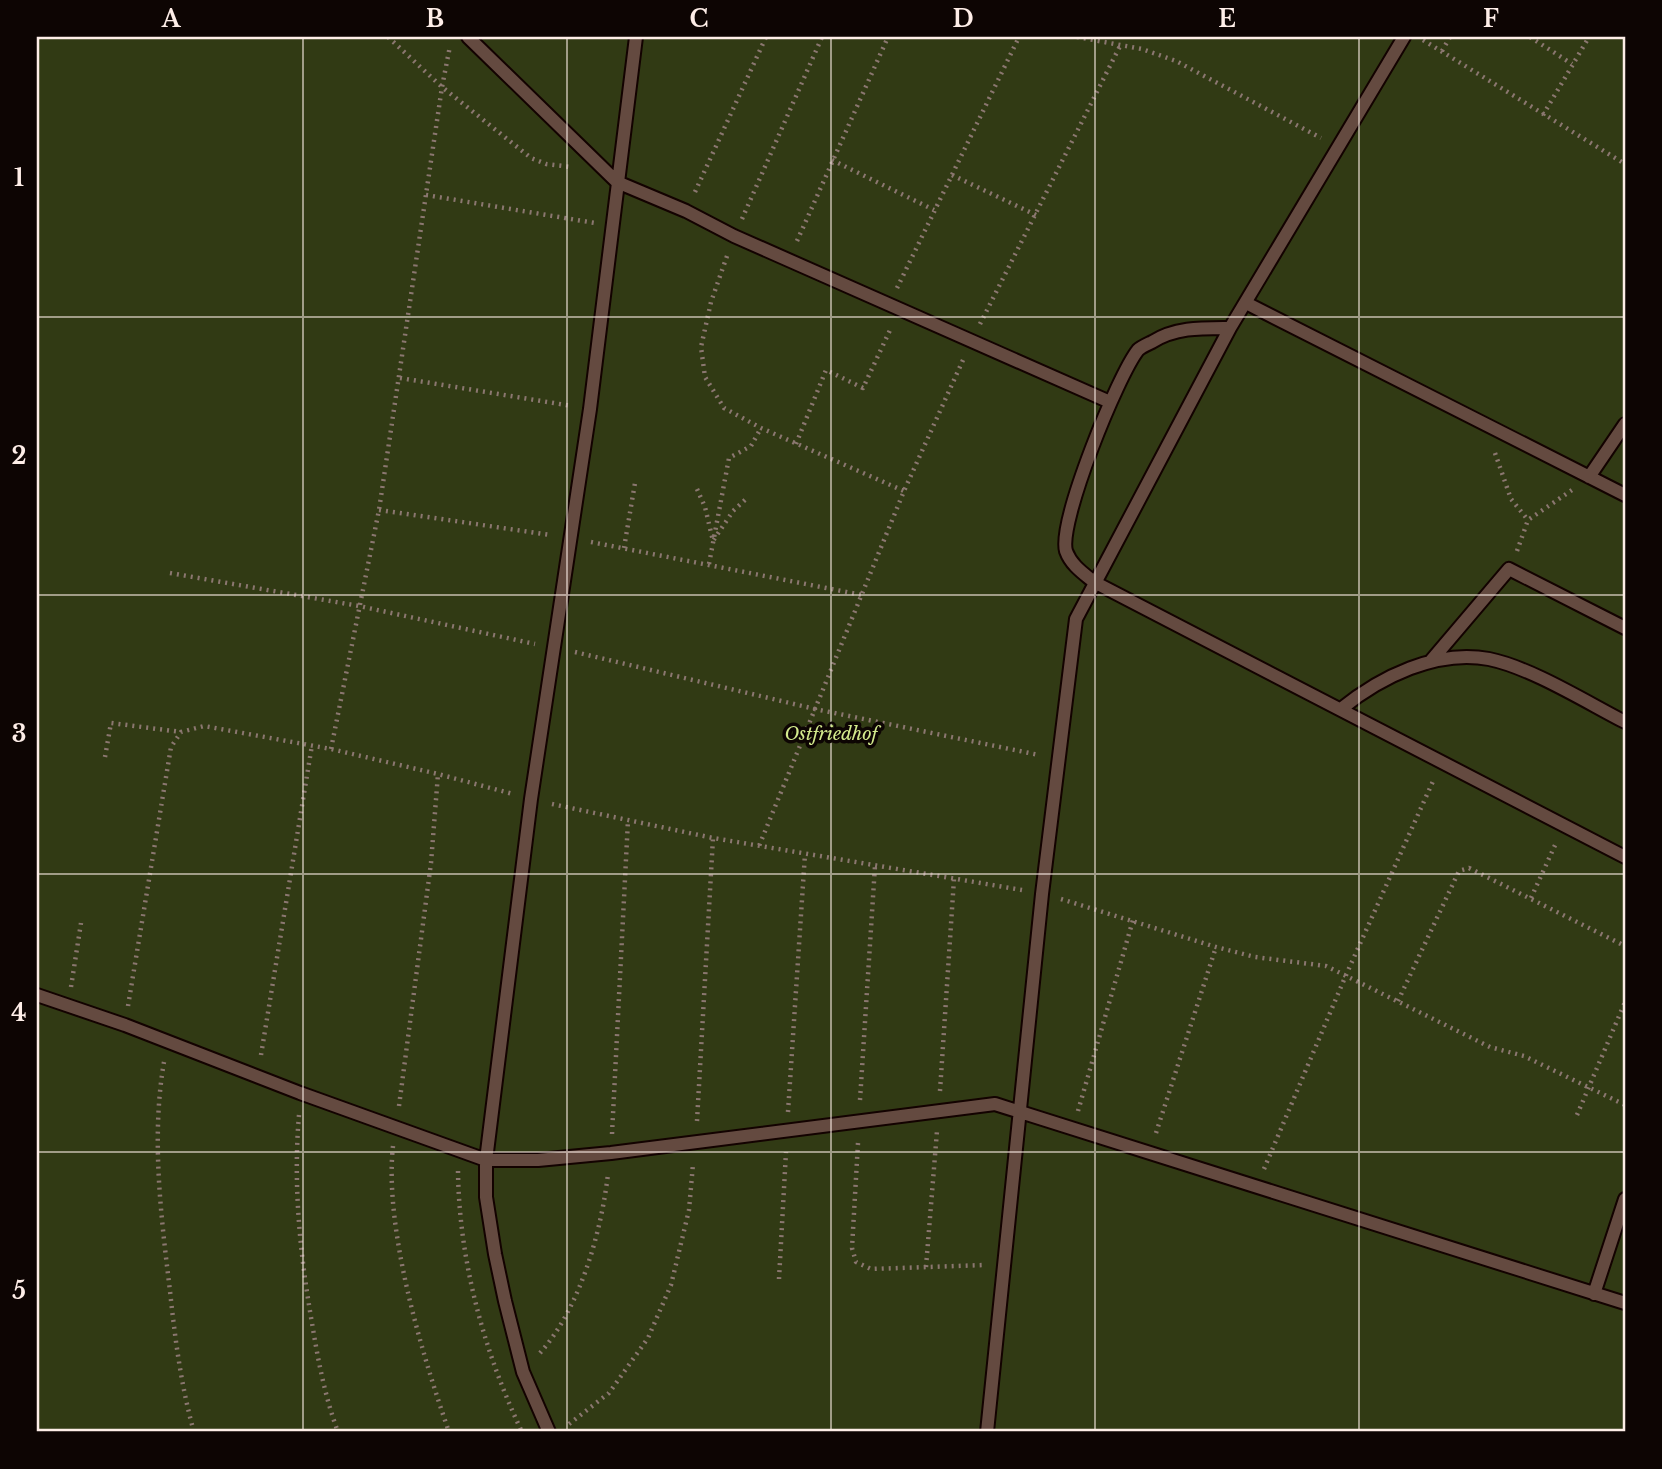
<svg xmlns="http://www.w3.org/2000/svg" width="1662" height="1469" font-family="'Libre Baskerville',serif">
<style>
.green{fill:#313a14}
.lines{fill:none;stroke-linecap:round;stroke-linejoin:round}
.service-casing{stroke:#130200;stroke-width:16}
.path{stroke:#8b7770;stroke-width:4.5;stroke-dasharray:2 5;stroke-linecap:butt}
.service{stroke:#644a40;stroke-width:12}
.grid{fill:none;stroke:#feeee8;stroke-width:2;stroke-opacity:0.55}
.labels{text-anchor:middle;stroke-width:7;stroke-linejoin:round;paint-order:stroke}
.park-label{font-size:18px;font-style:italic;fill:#d4eb8d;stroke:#0d0503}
.neatline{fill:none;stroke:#feeee8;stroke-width:2.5}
.grid-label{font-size:23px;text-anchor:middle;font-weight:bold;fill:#feeee8}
</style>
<rect width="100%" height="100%" fill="#2c160d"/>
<path class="green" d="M 37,37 L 1625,37 L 1625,1432 L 37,1432 Z"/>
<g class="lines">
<g class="service-casing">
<path id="service" d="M 468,37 L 617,182 L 686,211 L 734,236 L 1110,402
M 1246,303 L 1625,495
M 1230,328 C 1202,328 1176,327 1152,342 C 1148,344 1141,347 1138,350 C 1118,375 1058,522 1066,551 C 1071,565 1083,573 1094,582 L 1625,857
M 1589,477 L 1625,424
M 1430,662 L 1509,569 L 1625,628
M 1341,709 C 1380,677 1437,649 1489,659 C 1532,668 1586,702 1625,722
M 37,995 L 125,1025 L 300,1093 L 486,1160 L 538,1160 L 611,1153 L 995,1104 L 1625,1303
M 1594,1294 L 1625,1199
M 549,1432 L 523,1372 L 505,1301 L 495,1254 L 486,1197 L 486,1160 L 531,799 L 590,409 L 636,37
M 987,1432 L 1042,894 L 1076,619 L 1230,328 L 1404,37"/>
</g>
<path class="path" d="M 388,37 L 442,87 L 531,158 L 546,164 L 571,167
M 1077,37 L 1142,49 L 1176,61 L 1321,138
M 1530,37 L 1572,64
M 1423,40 L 1625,164
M 1442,51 L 1450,37
M 1543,115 L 1589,37
M 832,160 L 934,210
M 952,175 L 1036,215
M 695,192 L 766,37
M 426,195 L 595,223
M 742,219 L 822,37
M 797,241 L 888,37
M 727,256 L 711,302 L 701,347 L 705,377 L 724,408 L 761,428 L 904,491
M 897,288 L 1019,37
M 980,324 L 1121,44
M 963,360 L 904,491 L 815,709 L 1039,755
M 400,378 L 572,406
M 796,444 L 826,370 L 863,388 L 891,328
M 1495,453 L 1511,499 L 1528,520
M 697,489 L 705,507 L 713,541 L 733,511 L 746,499
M 379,510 L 551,535
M 591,542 L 862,595
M 624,548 L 635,483
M 1517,551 L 1528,520 L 1572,490
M 709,564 L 729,458 L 751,446 L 761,428
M 170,573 L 359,606 L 535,644
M 575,652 L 815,709 L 759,846
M 331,749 L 379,510 L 442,87 L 450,46
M 105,757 L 111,723 L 181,732
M 552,804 L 713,838 L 1022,890
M 1531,898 L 1556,843
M 1061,899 L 1216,947 L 1255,957 L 1326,966 L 1490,1047 L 1524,1056 L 1625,1105
M 71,987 L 81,923
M 1398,1001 L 1459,871 L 1469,868 L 1625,946
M 128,1006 L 171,747 L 181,732 L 204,726 L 331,749 L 438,774 L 513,794
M 261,1055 L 312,745
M 164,1062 C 151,1137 161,1216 170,1291 C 175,1338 181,1386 194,1432
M 940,1091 L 954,879
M 860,1100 L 875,866
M 399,1106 L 431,863 L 438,774
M 1078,1111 L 1133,920
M 788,1112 L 805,854
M 299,1115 C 293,1185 300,1254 312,1323 C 318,1360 325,1397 338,1432
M 1577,1115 L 1625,1002
M 697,1121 L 713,838
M 1156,1133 L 1216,947
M 612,1134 L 628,820
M 858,1143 L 852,1248 L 856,1262 L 871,1269 L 985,1265
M 393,1146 C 384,1228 422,1354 449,1432
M 1264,1169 L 1346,975 L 1434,779
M 458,1171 C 459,1260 484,1352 522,1432
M 926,1267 L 937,1131
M 779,1279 L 786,1152
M 540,1353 C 580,1308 601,1233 608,1174
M 569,1424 L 609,1393 L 648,1338 L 671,1285 L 689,1210 L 693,1164"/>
<use href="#service" class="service"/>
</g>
<path class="grid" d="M 303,37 L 303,1432M 567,37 L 567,1432M 831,37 L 831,1432M 1095,37 L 1095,1432M 1359,37 L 1359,1432M 37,317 L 1625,317M 37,595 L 1625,595M 37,874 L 1625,874M 37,1152 L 1625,1152"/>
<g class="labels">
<g class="park-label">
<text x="831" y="740">Ostfriedhof</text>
</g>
</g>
<rect width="1662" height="1469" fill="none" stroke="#0d0503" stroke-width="77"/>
<rect x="38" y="38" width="1586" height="1392" class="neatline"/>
<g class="grid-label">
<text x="171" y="27">A</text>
<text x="435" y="27">B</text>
<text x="699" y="27">C</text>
<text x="963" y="27">D</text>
<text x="1227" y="27">E</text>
<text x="1491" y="27">F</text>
<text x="19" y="186">1</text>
<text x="19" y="464">2</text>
<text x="19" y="742">3</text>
<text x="19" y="1021">4</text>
<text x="19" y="1299">5</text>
</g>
</svg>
